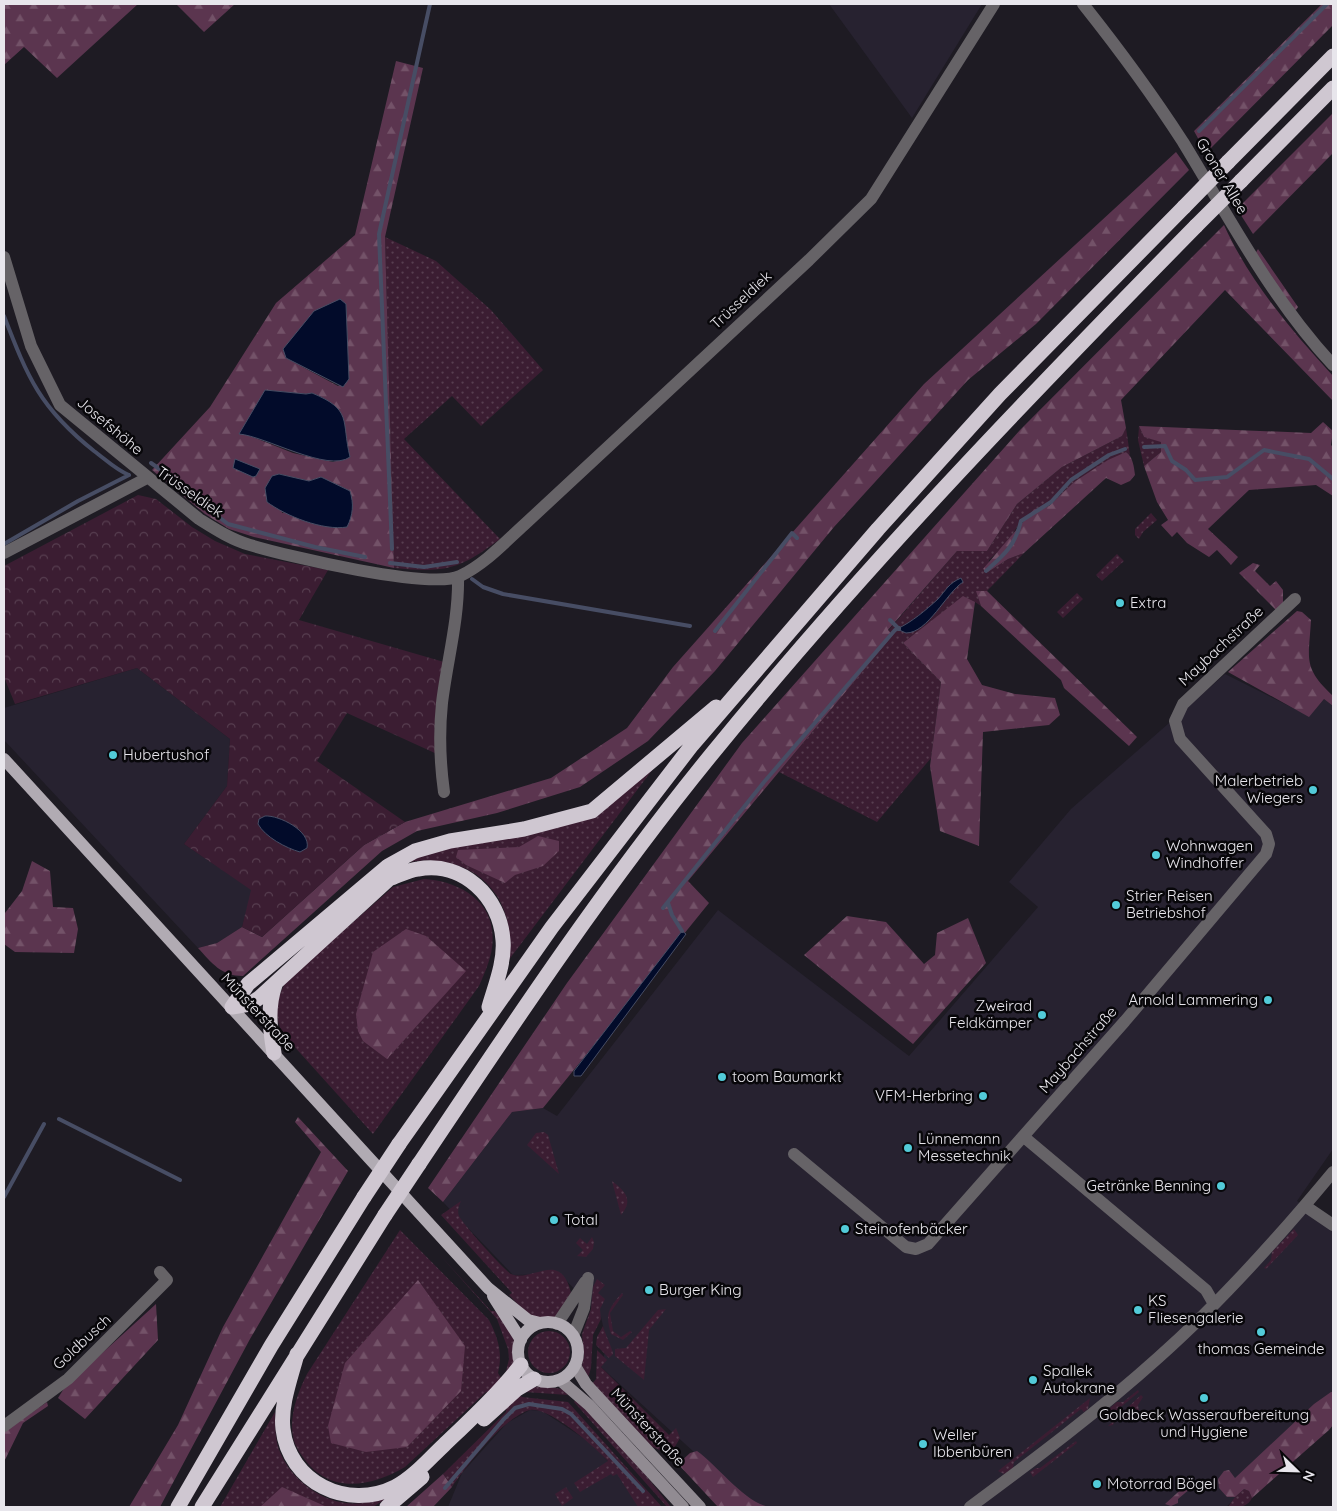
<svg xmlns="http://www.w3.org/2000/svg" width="1337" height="1511" font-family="Quicksand,sans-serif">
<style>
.built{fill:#272230}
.grass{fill:url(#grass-dots)}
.forest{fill:url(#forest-firs);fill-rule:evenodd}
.park{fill:url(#park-crowns)}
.water{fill:#020b2a;stroke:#474d64}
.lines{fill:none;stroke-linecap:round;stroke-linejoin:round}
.stream{stroke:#474d64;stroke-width:4}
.street{stroke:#666367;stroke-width:12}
.secondary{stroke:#918b92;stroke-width:12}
.primary{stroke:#b1abb3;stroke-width:12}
.highway{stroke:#cfc7d1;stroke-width:15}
.highway-bridge{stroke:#cfc7d1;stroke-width:15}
.poi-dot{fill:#52cbd8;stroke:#08070a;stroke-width:2}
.labels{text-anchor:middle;stroke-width:5;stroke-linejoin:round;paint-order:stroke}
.street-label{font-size:15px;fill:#e8e6ec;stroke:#08070a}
.poi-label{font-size:15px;fill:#e8e6ec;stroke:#08070a;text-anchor:start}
</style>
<defs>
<pattern id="grass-dots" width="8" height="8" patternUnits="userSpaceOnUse" patternTransform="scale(1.25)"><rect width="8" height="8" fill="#3b1d32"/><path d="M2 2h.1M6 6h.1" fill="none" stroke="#573e50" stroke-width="1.8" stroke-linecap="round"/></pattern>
<pattern id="forest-firs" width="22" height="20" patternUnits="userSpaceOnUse" patternTransform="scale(1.25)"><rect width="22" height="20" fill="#5b354f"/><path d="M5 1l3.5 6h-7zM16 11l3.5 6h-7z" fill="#735268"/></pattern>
<pattern id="park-crowns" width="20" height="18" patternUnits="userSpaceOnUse" patternTransform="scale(1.25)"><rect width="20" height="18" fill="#3b1d32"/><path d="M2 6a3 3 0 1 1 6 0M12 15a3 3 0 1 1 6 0" fill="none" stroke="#573e50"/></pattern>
</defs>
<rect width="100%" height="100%" fill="#1e1b23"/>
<path class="built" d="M 829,4 L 982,4 L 912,118 Z
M 137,668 L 230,739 L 227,786 L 184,844 L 252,890 L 242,927 L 217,943 L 198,948 L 4,740 L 4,708 Z
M 1225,674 L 1309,716 L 1324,699 L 1333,706 L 1333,1149 L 1297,1201 L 1333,1228 L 1333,1408 L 1226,1507 L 754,1507 L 601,1367 L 607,1344 L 601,1317 L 560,1274 L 513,1275 L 443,1202 L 512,1112 L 543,1108 L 557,1116 L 718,910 L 909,1056 L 1038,907 L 1009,882 L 1071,809 Z
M 530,1410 L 542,1411 L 591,1443 L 628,1483 L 643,1507 L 448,1507 L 462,1473 L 507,1423 Z"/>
<path class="grass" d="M 385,237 L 436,261 L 491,310 L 543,370 L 481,426 L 452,396 L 404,439 L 500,539 C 459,570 445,573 394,568 Z
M 1139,426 L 1144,437 L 1161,441 L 1161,452 L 1144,466 L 1138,440 Z
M 1126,428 L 1130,455 L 1126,452 L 1074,482 L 1049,506 L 1034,509 L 1017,527 L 1007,543 L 989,560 L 988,572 L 1008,559 L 1024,553 L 987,591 L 977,591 L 981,606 L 975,602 L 903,643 L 941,682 L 931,758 L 877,822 L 779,772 L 893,635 L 888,631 L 957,551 L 987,551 L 1017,504 L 1062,467 L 1122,436 Z
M 1151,513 L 1157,520 L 1143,532 L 1139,539 L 1135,535 L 1135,529 Z
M 1117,554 L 1124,561 L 1102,581 L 1096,575 Z
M 1077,593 L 1083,599 L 1063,618 L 1057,612 Z
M 653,769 L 508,961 C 519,897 474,852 410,862 L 425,853 L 555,827 Z
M 424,879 C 453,880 489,897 492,930 C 495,950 487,968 479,986 L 373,1134 L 283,1034 C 273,1014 276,1000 286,981 L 393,887 Z
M 544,1132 L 548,1135 L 559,1174 L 527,1145 L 536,1133 Z
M 612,1181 C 625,1191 634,1200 621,1215 Z
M 461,1201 C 459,1206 457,1210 459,1216 C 462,1223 504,1270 511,1274 C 532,1283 561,1249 571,1293 L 556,1317 C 532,1322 525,1312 509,1295 L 512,1293 L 441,1215 Z
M 1294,1229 L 1298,1235 L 1266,1269 L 1264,1268 L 1271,1260 L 1272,1252 Z
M 400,1230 L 489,1320 C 498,1338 503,1353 498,1373 L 503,1381 L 491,1393 L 486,1392 L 405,1467 C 373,1486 331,1495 305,1460 C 300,1453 294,1445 293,1436 C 289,1416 298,1392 307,1374 Z
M 592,1237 L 594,1242 L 593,1249 L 586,1257 L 577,1256 L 583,1250 L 576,1243 L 580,1238 L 587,1244 Z
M 439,1254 L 491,1311 L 495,1311 C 512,1333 524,1348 509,1375 L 506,1371 L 509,1359 L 508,1349 L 497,1319 Z
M 597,1279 L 605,1285 L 598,1293 L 605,1299 L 600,1309 L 601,1319 L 593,1335 L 591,1368 L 588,1378 L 582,1365 L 584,1355 L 582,1334 L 591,1309 L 593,1287 Z
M 622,1293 L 623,1295 L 610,1313 L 613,1331 L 621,1337 L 630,1331 L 632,1332 L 623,1340 L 611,1334 C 605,1314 608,1309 622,1293 Z
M 666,1309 L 649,1330 L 644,1380 L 615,1356 L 615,1349 L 626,1348 L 658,1310 Z
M 603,1326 C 605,1334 612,1347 613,1354 L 609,1358 L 596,1345 L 597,1337 Z
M528 1352a21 21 0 1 1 42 0a21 21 0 1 1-42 0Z
M 597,1350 L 607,1360 L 601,1367 L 669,1435 L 676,1428 L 680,1438 L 673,1450 L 664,1452 L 648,1445 L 592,1384 L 596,1379 Z
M 540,1386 L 562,1389 L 568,1395 L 525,1392 L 531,1388 Z
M 1138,1390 L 1139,1392 L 1104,1421 L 1105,1412 L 1117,1402 L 1123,1402 Z
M 519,1394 L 522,1397 L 568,1402 L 662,1507 L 638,1507 L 617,1474 L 613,1476 L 611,1474 L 580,1492 L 574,1483 L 608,1461 C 596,1448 549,1406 530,1410 C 504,1417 467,1465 452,1487 L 443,1474 L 506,1412 L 505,1406 Z
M 1141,1395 L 1143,1397 L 1138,1405 L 1139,1410 C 1133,1417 1126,1423 1116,1418 L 1113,1425 L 1108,1426 Z
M 1090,1398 L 1088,1409 L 1084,1412 L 1081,1409 L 1014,1462 L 1013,1468 L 1004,1474 L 998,1471 Z
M 576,1399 L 644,1473 L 671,1507 L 667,1507 L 574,1402 Z
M 275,1412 C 275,1422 275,1433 277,1443 C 286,1479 329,1511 367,1502 C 377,1500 387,1496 396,1492 L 373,1507 L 220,1507 Z
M 1076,1441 L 1077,1443 L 1033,1477 L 1030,1472 L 1036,1468 L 1040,1468 Z
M 566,1487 L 573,1498 L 562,1506 L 555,1494 Z
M 1244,1489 L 1249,1491 L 1252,1498 C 1247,1508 1238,1507 1228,1507 L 1235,1497 Z"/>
<path class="forest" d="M 4,4 L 138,4 L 57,78 L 24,47 L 4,65 Z
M 176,4 L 235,4 L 204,32 Z
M 1322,4 L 1333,4 L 1333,25 L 1206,153 L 1194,131 Z
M 396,61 L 423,68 L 385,237 L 394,568 L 254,537 L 229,529 L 205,514 L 152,470 L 210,407 L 276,303 L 355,235 ZM 346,304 L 349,379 L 338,386 L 286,358 ZM 265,390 L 306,394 L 312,393 C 352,410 341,421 350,457 L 333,462 L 293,453 L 248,435 ZM 279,474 L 309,481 L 321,477 L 350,491 L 282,513 Z
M 1333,113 L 1333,153 L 1253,234 L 1237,209 Z
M 1176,152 L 1189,170 L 1036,324 L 968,380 L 834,527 L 715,671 L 648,741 L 580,787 L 497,813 L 417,831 L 382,851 L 243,976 C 221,976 212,963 198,948 L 217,943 L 242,927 L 262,937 L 364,845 L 405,822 L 551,778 L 627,728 L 673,667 L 924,384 Z
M 1224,225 C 1250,282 1291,330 1333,376 L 1333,401 L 1225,290 L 1121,400 L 1126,428 L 1122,436 L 1062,467 L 1017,504 L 987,551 L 957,551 L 888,630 L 893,635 L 688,881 L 709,903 L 543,1108 L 512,1112 L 443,1202 L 428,1188 L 567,983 L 742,743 L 1020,430 Z
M 1258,249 L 1298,307 L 1294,313 L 1255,254 Z
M 1323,422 L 1333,431 L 1331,445 L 1333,447 L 1333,496 L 1316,485 L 1249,490 L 1208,529 L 1238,557 L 1231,565 L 1217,550 L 1209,557 L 1187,543 L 1177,532 L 1172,537 L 1161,525 L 1168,520 L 1157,502 L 1144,466 L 1161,452 L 1161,442 L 1144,437 L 1139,426 L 1311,433 Z
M 1126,452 C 1133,457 1134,467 1135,475 L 1130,481 L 1121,485 L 1106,478 L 1024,553 L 1008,559 L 988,572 L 983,569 L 1034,509 L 1049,506 L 1074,482 L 1108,460 Z
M 1253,563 L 1260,565 L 1255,571 L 1270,586 L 1276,581 L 1283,590 L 1283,603 L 1276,610 L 1239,573 Z
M 976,591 L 987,591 L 1137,737 L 1129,746 L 1064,688 L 1061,680 L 981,606 Z
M 963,596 L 975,602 L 967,659 L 982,685 L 1015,694 L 1055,698 L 1060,715 L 1049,725 L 983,732 L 979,846 L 940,831 L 930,766 L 941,682 L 903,643 Z
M 1297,611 L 1302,612 L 1311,620 C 1309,659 1302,667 1333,696 L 1333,706 L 1324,699 L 1309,717 L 1228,672 Z
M 538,836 L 559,841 L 559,851 L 543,866 L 515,875 L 505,883 L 466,865 L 456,857 L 458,850 L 519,847 Z
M 32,861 L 50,871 L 53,907 L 73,908 L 78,929 L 74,953 L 15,952 L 4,944 L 5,913 L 22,891 Z
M 847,916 L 886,922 L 924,964 L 935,955 L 937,933 L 968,918 L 986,963 L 913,1044 L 804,955 Z
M 406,929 L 426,936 L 466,971 L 387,1059 L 363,1041 L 358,1031 L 356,1014 L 373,952 Z
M 298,1117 L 348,1171 L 250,1339 L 160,1507 L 129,1507 L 178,1425 L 223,1327 L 321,1152 L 295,1122 Z
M 418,1280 L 465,1346 L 461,1391 L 407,1447 L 366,1452 L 331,1443 L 328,1426 L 345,1363 Z
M 156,1304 L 158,1340 L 85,1419 L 58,1398 L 63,1390 L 77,1376 Z
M 1331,1392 L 1333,1392 L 1333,1425 L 1329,1430 L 1252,1498 L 1249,1491 L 1244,1489 L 1235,1497 L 1227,1497 L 1219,1488 L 1218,1479 L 1224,1471 L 1229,1470 L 1235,1478 L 1314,1404 Z
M 47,1402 L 48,1406 L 23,1423 L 4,1462 L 4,1432 Z
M 697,1451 C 718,1466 744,1502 769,1507 L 718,1507 L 678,1464 L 690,1453 Z
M 443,1474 L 452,1487 L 433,1507 L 406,1507 Z
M 1187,1484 L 1191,1488 L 1178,1499 L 1178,1503 L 1171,1506 L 1165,1504 Z
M 282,1487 L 327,1507 L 260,1507 Z"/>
<path class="park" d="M 138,495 L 156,499 L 192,527 L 215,541 L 245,554 L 328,570 L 299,620 L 444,662 L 437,754 L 347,713 L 317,761 L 405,822 L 364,845 L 262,937 L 242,927 L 251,890 L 184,844 L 227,786 L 230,739 L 137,668 L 15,704 L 4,677 L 4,566 Z"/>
<path class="water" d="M 340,299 L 346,304 L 349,379 L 343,387 L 286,358 L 283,349 L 314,311 Z
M 265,390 L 306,394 L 312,393 C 353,410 341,420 350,457 C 328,473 265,436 239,434 Z
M 235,459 L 260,469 L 256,476 L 253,477 L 233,468 Z
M 279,474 L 309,481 L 321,477 L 350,491 C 354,504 353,515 347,527 C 323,531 286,516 267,502 L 265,488 L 272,476 Z
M 961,578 L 963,582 C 946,593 928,633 906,633 L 897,629 C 912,622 926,610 938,599 C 946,590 949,583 961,578 Z
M 265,816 C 279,815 311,831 307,848 L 300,852 C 286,848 265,837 258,824 L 259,819 Z
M 682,931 L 686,934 L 581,1076 L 574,1076 L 574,1071 Z"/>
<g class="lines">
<path class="stream" d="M 1199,131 L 1327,4
M 4,316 C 28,378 40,408 94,451 C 105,459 116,470 129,475
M 1144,447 L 1165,446 L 1172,461 L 1186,470 L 1195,480 L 1227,477 L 1264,450 L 1309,459 L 1333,479
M 151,463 L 161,470
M 179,487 L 228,524 L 315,547 L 365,557
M 4,544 L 78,501 L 129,475
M 392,549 L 379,234 L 430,4
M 390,563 L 424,567 L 457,562
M 986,571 C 1004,555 1015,546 1021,521 L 1051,502 L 1071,480 L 1109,455 L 1125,449
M 472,579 L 483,587 L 503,594 L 690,626
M 890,620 L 899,629
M 715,631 L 792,533 L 797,538
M 668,903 L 672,915 L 682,931
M 663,908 L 764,782 L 895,630 L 899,628
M 59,1119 L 180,1180
M 4,1197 L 44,1124
M 445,1488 L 503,1420 L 515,1408 L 529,1404 L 562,1409 L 571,1414 L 643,1491"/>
<path class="street" d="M 1083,4 C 1118,48 1152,94 1183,142 C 1230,219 1271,298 1333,365
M 4,257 L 31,346 L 60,405 L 199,519 C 215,529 232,540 250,545 C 286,556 430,590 460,576 C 485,564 505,542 525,524 L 809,260 L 871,199 L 994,4
M 4,553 L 147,478
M 444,792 C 440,763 439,732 442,703 C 447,661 459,619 458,577
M 1024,1137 L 1206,1290 L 1214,1304
M 794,1154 L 906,1247 L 916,1249 L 928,1244 L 1125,1021 L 1266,854 L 1269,844 L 1266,834 L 1180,739 L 1175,721 L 1183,704 L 1295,599
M 1305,1206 L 1333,1225
M 557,1324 L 585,1282
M 573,1336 L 584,1308 L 588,1278
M 4,1426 L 68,1379 L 167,1280 L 160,1272
M 970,1507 C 1035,1459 1099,1411 1159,1357 C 1222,1301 1279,1237 1333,1172"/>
<path class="secondary" d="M 575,1366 L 586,1384 L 700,1507
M 560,1380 L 589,1405 L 683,1507"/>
<path class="primary" d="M 4,759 L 488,1288 L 528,1320 L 540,1323
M 493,1296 L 521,1340
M518 1352a30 30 0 1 1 60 0a30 30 0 1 1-60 0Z"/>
<path class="highway" d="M 1228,162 L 1333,56
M 1241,181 L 1333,88
M 232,1007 L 248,984 L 388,866 L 415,851 L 450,841 L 524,829 L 592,811 L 716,707
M 232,1007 L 250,1004 L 259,998 L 389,879 C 398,876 408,870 418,869 C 463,861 500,897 503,940 C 505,962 495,986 489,1007
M 274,1053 C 270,1029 267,1008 275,985
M 399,1144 L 552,927 L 692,745 L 878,529 L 1000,394 L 1184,207
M 419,1164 C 512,1025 605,885 711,755 C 862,569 1028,397 1196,226
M 297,1354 C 291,1377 280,1406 283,1429 C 289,1482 347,1511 395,1487 C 414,1477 429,1459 444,1445 C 471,1419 498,1394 521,1365
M 484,1419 L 517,1389 L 534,1379
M 178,1507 L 271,1346 L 364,1197
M 202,1507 L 385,1215
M 387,1507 L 422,1477"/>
<path class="highway-bridge" d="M 1184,207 L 1228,162
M 1196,226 L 1241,181
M 364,1197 L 399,1144
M 385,1215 L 419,1164"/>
</g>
<g class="poi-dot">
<circle cx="1120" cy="603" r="5"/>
<circle cx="113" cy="755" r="5"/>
<circle cx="1313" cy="790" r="5"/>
<circle cx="1156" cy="855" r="5"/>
<circle cx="1116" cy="905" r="5"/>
<circle cx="1268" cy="1000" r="5"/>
<circle cx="1042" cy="1015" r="5"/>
<circle cx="722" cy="1077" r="5"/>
<circle cx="983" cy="1096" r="5"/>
<circle cx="908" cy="1148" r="5"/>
<circle cx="1221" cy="1186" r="5"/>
<circle cx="554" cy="1220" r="5"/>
<circle cx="845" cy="1229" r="5"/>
<circle cx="649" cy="1290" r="5"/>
<circle cx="1138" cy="1310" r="5"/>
<circle cx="1261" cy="1332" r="5"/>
<circle cx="1033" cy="1380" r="5"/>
<circle cx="1204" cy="1398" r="5"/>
<circle cx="923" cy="1444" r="5"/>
<circle cx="1097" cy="1484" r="5"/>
</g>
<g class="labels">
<g class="street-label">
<text transform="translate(1222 176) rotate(59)" y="5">Groner Allee</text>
<text transform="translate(741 300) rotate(-43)" y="5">Trüsseldiek</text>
<text transform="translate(110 426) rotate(40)" y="5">Josefshöhe</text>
<text transform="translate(190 492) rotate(35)" y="5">Trüsseldiek</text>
<text transform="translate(1221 646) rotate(-43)" y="5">Maybachstraße</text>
<text transform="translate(258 1012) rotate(47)" y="5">Münsterstraße</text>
<text transform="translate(1078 1050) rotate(-49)" y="5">Maybachstraße</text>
<text transform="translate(82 1342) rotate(-43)" y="5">Goldbusch</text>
<text transform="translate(648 1427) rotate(47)" y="5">Münsterstraße</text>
</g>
<g class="poi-label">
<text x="1130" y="608">Extra</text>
<text x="123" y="760">Hubertushof</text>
<text x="1303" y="786" text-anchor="end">Malerbetrieb<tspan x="1303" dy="17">Wiegers</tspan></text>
<text x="1166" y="851">Wohnwagen<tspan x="1166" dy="17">Windhoffer</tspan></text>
<text x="1126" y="901">Strier Reisen<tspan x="1126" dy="17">Betriebshof</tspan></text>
<text x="1258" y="1005" text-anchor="end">Arnold Lammering</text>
<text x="1032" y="1011" text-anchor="end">Zweirad<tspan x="1032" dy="17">Feldkämper</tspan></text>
<text x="732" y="1082">toom Baumarkt</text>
<text x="973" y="1101" text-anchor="end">VFM-Herbring</text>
<text x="918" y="1144">Lünnemann<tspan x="918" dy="17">Messetechnik</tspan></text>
<text x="1211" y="1191" text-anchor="end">Getränke Benning</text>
<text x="564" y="1225">Total</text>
<text x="855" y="1234">Steinofenbäcker</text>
<text x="659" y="1295">Burger King</text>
<text x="1148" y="1306">KS<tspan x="1148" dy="17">Fliesengalerie</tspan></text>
<text x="1261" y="1354" text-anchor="middle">thomas Gemeinde</text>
<text x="1043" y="1376">Spallek<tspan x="1043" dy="17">Autokrane</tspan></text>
<text x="1204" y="1420" text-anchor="middle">Goldbeck Wasseraufbereitung<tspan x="1204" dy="17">und Hygiene</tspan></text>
<text x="933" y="1440">Weller<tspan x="933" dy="17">Ibbenbüren</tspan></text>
<text x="1107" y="1489">Motorrad Bögel</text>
</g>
</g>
<rect width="1337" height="1511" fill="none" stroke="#e8e6ec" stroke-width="10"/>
<g transform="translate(1297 1471) rotate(113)" stroke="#08070a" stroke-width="4" paint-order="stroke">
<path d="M0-4L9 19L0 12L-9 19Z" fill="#e8e6ec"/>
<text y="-8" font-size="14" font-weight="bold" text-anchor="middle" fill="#e8e6ec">N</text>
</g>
</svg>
